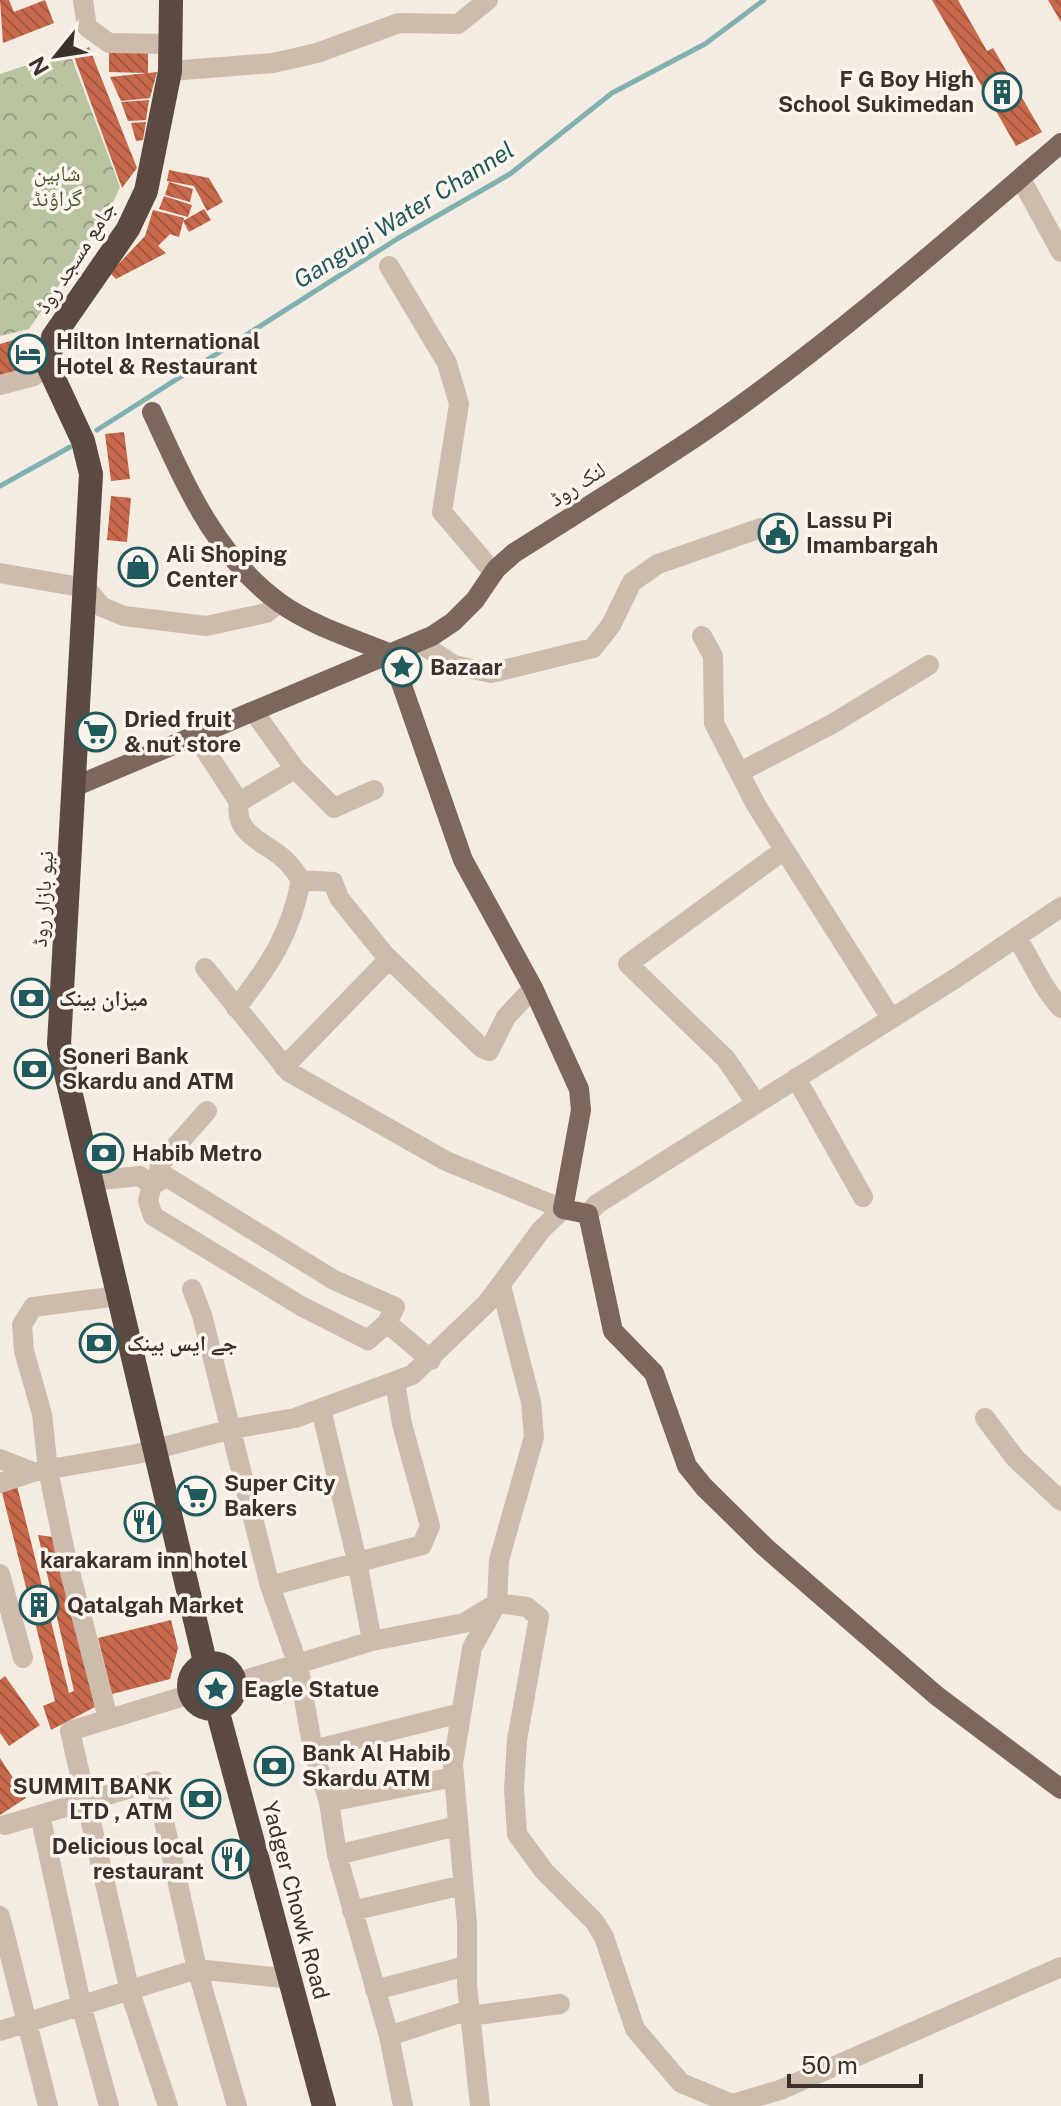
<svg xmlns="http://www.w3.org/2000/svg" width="1061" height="2106" font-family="'Public Sans','Noto Naskh Arabic',sans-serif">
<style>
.forest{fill:url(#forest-crowns)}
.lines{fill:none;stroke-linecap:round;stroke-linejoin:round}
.stream{stroke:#7fb0b2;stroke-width:5}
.building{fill:url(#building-back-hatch)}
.minor{stroke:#cdbbac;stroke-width:20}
.major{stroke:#7d675c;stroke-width:20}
.highway{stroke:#5c4a42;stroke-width:24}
.labels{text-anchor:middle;stroke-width:7;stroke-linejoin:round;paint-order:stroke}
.poi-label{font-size:22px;font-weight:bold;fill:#3b302b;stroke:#fbf5ee;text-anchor:start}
.park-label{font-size:22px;fill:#4a5a2e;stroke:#fbf5ee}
.street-label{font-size:22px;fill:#3b302b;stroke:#fbf5ee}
.water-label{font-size:24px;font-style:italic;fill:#1f5a5e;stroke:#fbf5ee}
</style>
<defs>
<pattern id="forest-crowns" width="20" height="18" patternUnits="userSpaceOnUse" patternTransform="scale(2)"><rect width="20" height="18" fill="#b8c4a0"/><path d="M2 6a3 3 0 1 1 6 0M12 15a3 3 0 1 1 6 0" fill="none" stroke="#97a083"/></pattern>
<pattern id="building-back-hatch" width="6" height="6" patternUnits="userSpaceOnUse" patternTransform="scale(2)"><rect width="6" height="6" fill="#c8694b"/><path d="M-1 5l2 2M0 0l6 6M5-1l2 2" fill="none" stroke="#a4573f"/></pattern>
</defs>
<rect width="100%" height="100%" fill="#f4ebe1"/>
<path class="forest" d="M 69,51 L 120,187 L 108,214 L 29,329 L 0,336 L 0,74 Z"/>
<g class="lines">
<path class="stream" d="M 97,430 L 397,239 L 510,174 L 612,93 L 705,44 L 764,0
M 0,486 L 70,447"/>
</g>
<path class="building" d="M 0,0 L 9,0 L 14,12 L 45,0 L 54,23 L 3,43 Z
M 932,0 L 958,0 L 987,51 L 993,48 L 1042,132 L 1016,146 Z
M 1048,0 L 1061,0 L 1061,22 Z
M 89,47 L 137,168 L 122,188 L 73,54 Z
M 109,50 L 148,51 L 148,73 L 109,72 Z
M 157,72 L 150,98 L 121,101 L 110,77 Z
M 149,100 L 146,120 L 128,121 L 121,102 Z
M 146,122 L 143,140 L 136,141 L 131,123 Z
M 169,170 L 209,178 L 223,202 L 207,211 L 194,186 L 167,181 Z
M 169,182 L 193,189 L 190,202 L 165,195 Z
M 164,196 L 192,205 L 188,217 L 159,209 Z
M 204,209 L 211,220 L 189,232 L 183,221 Z
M 153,210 L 184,218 L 179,237 L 170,234 L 158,246 L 166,253 L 116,279 L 110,273 L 145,236 Z
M 17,339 L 28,374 L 0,383 L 0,344 Z
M 124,432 L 130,479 L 111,481 L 105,434 Z
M 111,496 L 131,498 L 127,542 L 107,540 Z
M 16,1482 L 69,1693 L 74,1691 L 38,1535 L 53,1537 L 95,1707 L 51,1730 L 43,1706 L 55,1701 L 0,1485 Z
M 171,1620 L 178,1648 L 170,1679 L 112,1694 L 98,1638 Z
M 5,1676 L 40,1725 L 9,1746 L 0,1733 L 0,1680 Z
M 0,1758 L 26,1798 L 0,1815 Z"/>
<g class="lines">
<path class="minor" d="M 83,0 L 87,27 L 109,43 L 169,44
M 170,71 L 273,63 L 317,53 L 399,23 L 458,24 L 488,0
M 1021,179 L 1061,252
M 389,266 L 447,363 L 459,404 L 442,512 L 494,573
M 0,385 L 34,376 L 52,354
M 0,573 L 86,588 L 102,607 L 124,616 L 206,626 L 266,613 L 279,603
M 702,636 L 713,656 L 714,723 L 756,805 L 891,1018
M 418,642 L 454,665 L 491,673 L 593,648 L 611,625 L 632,582 L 658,564 L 761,528
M 196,736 L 239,802 L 295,769 L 254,712
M 295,769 L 334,808 L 374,790
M 740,772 L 832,724 L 929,665
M 301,880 L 333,882 L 339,898 L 385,955 L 482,1048 L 489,1051 L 506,1017 L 533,988
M 1016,937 C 1032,960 1041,987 1061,1008
M 236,1008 C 270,965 291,933 301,880 C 296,873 291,865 284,859 C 266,842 233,835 239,802
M 284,1067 L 389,959
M 796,1078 L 863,1197
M 756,1103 L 726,1059 L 628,964 L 784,850
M 167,1177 L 159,1173 L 160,1164 L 207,1111
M 91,1181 L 140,1176 L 152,1185 L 148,1201 L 153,1216 L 301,1306 L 368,1340 L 387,1323 L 431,1360
M 152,1185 L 167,1177 L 334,1280 L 395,1307 L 387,1323
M 588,1214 L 597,1204 L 956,978 L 1061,907
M 192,1289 L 202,1315 L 270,1586 L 298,1665 L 313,1750 L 329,1802 L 337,1855 L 389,2036 L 403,2106
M 321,1409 L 357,1561 L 372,1641
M 985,1418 L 1015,1458 L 1061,1501
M 0,1459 L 33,1472
M 0,1483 L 33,1472 L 137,1454 L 232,1429 L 295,1418 L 412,1375 L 487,1303 L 541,1230 L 563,1209 L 446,1161 L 289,1072 L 205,968
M 0,1574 L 23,1658
M 270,1586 L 422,1545 L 430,1526 L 402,1424 L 395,1382
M 235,1683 L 372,1641 L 464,1623 L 497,1603 L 527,1607 L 539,1617 L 517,1740 L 514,1789 L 517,1834 L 544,1871 L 594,1921 L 604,1937 L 635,2029 L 681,2083 L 732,2104 L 780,2090 L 1061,1967
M 108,1718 L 66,1557 L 48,1470 L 42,1414 L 24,1351 L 22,1325 L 33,1307 L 118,1296
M 313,1750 L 461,1713
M 329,1802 L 454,1777
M 40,1815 L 82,2008 L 109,2106
M 5,1825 L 155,1781 L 197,1969 L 237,2106
M 337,1855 L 457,1826
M 352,1911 L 463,1885
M 0,1916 L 48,2106
M 375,1990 L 466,1966
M 470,2016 L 560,2004
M 0,2031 L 197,1969 L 291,1979
M 389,2036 L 469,2010
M 168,2106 L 130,1992 L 70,1731 L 191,1694
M 480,2106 L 467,1985 L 467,1924 L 453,1764 L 472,1648 L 497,1603 L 499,1560 L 534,1437 L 531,1402 L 501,1286"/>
<path class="major" d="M 152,412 C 185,483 214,555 280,603 C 312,626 355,639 391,654 L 463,860 L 533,988 L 579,1089 L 581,1110 L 563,1209 L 588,1214 L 613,1331 L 654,1373 L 687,1466 L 704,1487 L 765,1547 L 937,1696 L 1061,1789
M 76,786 L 432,636 L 453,622 L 475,600 L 496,569 L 514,553 C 577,513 641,474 703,432 C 829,345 945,243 1061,143"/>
<path class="highway" d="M 171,0 L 170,71 L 146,191 L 128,229 L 53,337 L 48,366 L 83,441 L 91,474 L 59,1044 L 205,1662
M189 1686a23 23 0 1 1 46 0a23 23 0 1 1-46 0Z
M 217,1709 L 324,2106"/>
</g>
<defs>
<g id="building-ring" transform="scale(2)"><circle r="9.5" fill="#fbf5ee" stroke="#1f5a5e" stroke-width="1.5"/><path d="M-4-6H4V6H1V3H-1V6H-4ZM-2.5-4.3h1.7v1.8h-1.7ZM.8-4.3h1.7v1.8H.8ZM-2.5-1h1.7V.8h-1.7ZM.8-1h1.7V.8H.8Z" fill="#1f5a5e"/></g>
<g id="hotel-ring" transform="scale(2)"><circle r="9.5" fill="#fbf5ee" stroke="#1f5a5e" stroke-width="1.5"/><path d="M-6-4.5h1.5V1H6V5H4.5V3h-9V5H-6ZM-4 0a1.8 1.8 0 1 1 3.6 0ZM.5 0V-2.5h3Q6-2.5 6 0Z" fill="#1f5a5e"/></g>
<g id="civic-ring" transform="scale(2)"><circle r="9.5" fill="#fbf5ee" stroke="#1f5a5e" stroke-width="1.5"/><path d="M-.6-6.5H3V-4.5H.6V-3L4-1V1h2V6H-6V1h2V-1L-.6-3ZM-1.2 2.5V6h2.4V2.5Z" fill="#1f5a5e"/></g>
<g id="shop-ring" transform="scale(2)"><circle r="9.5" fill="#fbf5ee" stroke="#1f5a5e" stroke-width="1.5"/><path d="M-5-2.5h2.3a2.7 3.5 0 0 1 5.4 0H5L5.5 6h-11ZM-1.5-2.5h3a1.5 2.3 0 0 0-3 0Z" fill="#1f5a5e"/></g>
<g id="sight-ring" transform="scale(2)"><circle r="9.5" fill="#fbf5ee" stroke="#1f5a5e" stroke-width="1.5"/><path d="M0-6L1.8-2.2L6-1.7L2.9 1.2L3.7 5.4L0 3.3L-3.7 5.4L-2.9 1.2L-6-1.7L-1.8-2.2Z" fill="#1f5a5e"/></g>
<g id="supermarket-ring" transform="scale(2)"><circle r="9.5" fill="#fbf5ee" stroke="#1f5a5e" stroke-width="1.5"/><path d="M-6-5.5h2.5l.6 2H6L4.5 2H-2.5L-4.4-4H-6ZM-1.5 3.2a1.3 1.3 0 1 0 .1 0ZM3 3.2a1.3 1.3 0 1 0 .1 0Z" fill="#1f5a5e"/></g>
<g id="bank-ring" transform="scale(2)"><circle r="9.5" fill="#fbf5ee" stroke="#1f5a5e" stroke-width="1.5"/><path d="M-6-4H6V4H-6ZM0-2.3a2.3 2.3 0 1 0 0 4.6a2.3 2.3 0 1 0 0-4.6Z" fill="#1f5a5e"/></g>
<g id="restaurant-ring" transform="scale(2)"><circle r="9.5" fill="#fbf5ee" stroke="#1f5a5e" stroke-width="1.5"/><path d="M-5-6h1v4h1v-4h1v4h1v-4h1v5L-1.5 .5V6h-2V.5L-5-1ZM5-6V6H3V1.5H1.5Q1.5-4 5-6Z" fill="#1f5a5e"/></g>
</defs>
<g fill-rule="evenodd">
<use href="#building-ring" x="1002" y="92"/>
<use href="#hotel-ring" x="28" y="354"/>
<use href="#civic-ring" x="778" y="533"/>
<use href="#shop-ring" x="138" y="567"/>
<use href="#sight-ring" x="402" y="667"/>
<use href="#supermarket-ring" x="96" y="732"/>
<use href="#bank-ring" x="31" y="998"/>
<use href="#bank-ring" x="34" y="1069"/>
<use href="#bank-ring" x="104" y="1153"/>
<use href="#bank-ring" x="99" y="1343"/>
<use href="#supermarket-ring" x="196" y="1496"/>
<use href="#restaurant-ring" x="144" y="1522"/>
<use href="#building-ring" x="39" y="1605"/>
<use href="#sight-ring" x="216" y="1689"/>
<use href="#bank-ring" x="274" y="1766"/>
<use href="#bank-ring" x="201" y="1799"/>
<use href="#restaurant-ring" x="232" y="1859"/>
</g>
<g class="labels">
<g class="poi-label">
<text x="974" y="87" text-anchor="end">F G Boy High<tspan x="974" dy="25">School Sukimedan</tspan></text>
<text x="56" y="349">Hilton International<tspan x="56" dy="25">Hotel &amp; Restaurant</tspan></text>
<text x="806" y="528">Lassu Pi<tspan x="806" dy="25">Imambargah</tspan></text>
<text x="166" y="562">Ali Shoping<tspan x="166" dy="25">Center</tspan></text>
<text x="430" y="675">Bazaar</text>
<text x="124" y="727">Dried fruit<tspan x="124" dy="25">&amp; nut store</tspan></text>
<text x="59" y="1006">میزان بینک</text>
<text x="62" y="1064">Soneri Bank<tspan x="62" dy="25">Skardu and ATM</tspan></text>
<text x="132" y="1161">Habib Metro</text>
<text x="127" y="1351">جے ایس بینک</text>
<text x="224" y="1491">Super City<tspan x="224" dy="25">Bakers</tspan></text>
<text x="144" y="1568" text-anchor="middle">karakaram inn hotel</text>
<text x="67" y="1613">Qatalgah Market</text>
<text x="244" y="1697">Eagle Statue</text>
<text x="302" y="1761">Bank Al Habib<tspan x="302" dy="25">Skardu ATM</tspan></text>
<text x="173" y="1794" text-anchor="end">SUMMIT BANK<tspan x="173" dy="25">LTD , ATM</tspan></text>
<text x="204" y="1854" text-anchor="end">Delicious local<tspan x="204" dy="25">restaurant</tspan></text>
</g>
<g class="park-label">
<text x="57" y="181">شاہین<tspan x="57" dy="25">گراؤنڈ</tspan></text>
</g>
<g class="street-label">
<text transform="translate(75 257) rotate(-57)" y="8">جامع مسجد روڈ</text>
<text transform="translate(577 484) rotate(-33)" y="8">لنک روڈ</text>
<text transform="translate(42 899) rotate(-86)" y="8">نیو بازار روڈ</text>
<text transform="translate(296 1900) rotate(75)" y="8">Yadger Chowk Road</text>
</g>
<g class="water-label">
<text transform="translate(404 215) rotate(-32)" y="8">Gangupi Water Channel</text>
</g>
</g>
<g transform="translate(56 56) rotate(240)" stroke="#fbf5ee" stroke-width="6" paint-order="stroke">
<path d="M0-6L14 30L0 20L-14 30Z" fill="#3b302b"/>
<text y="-12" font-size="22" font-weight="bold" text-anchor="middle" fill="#3b302b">N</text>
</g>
<path d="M789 2074v12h132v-12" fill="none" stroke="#3b302b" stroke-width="4"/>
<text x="801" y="2074" font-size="24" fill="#3b302b" stroke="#fbf5ee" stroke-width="6" paint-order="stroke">50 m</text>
</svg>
